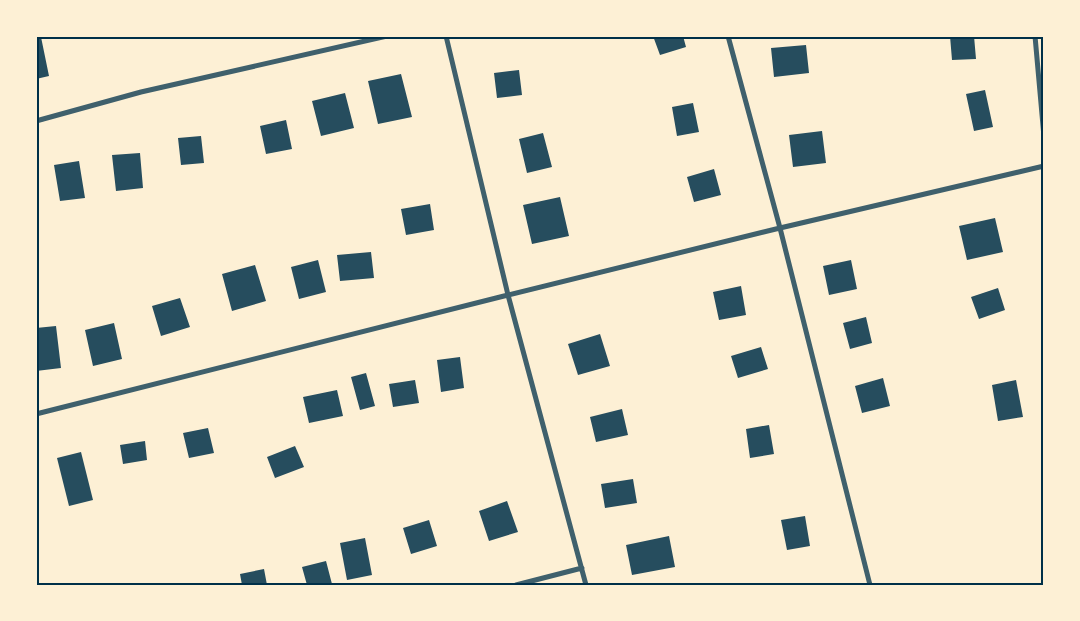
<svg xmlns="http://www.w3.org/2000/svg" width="1080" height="621" font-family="Helvetica,sans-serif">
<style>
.building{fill:#264d5e}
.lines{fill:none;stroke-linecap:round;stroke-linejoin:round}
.minor{stroke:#3f606c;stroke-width:5}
.neatline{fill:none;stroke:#003049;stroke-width:2}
</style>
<rect width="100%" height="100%" fill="#fdf0d5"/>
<path class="building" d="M 653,36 L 683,36 L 686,47 L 660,55 Z
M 950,36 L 974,36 L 976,59 L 952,60 Z
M 41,37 L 49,76 L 36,79 L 36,38 Z
M 806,45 L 809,73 L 774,77 L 771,48 Z
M 519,70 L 522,95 L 497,98 L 494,73 Z
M 401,74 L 412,117 L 378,124 L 368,81 Z
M 985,90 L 993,127 L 974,131 L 966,94 Z
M 345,93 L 354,128 L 321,136 L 312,101 Z
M 693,103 L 699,132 L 677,136 L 672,107 Z
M 286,120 L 292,149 L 266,154 L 260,126 Z
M 822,131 L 826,163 L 793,167 L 789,135 Z
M 543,133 L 552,167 L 527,173 L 519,139 Z
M 201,136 L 204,163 L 181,165 L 178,138 Z
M 140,153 L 143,188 L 116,191 L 112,155 Z
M 79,161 L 85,198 L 60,201 L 54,165 Z
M 714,169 L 721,195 L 694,202 L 687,177 Z
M 560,197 L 569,236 L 532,244 L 523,205 Z
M 430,204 L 434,230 L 406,235 L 401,209 Z
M 995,218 L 1003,252 L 967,260 L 959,226 Z
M 371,252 L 374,278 L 340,281 L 337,255 Z
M 318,260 L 326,292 L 299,299 L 291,267 Z
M 851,260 L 857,289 L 829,295 L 823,266 Z
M 255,265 L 266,301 L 232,311 L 222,274 Z
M 741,286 L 746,315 L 719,320 L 713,292 Z
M 998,288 L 1005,310 L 979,319 L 971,297 Z
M 180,298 L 190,327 L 161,336 L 152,306 Z
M 866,317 L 872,343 L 850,349 L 843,323 Z
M 114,323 L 122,359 L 93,366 L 85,330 Z
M 56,326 L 61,368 L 36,371 L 36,328 Z
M 600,334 L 610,366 L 578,375 L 568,344 Z
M 761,347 L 768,369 L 738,378 L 731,356 Z
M 460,357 L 464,388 L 441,392 L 437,360 Z
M 366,373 L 375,406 L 360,410 L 351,377 Z
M 883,378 L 890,406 L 862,413 L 855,386 Z
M 415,380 L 419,403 L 393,407 L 389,384 Z
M 1016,380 L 1023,417 L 998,421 L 992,385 Z
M 337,390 L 343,416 L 309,423 L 303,397 Z
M 622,409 L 628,435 L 596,442 L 590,417 Z
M 769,425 L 774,454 L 750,458 L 746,429 Z
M 208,428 L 214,453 L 189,458 L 183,433 Z
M 145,441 L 147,460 L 123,464 L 120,445 Z
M 295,446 L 304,467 L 275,478 L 267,457 Z
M 81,452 L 93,500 L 69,506 L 57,458 Z
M 633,479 L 637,503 L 605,508 L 601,484 Z
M 507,501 L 518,532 L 489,541 L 479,511 Z
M 805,516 L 810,546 L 787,550 L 781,520 Z
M 429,520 L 437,546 L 411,554 L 403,528 Z
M 669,536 L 675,567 L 632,575 L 626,545 Z
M 365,538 L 372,575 L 347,580 L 340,543 Z
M 326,561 L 332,584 L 307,585 L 302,567 Z
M 264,569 L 267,585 L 242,585 L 240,574 Z"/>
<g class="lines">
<path class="minor" d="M 446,36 L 508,295 L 586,585
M 728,36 L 780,228 L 870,585
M 1035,36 L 1044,137
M 36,121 L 141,92 L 387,36
M 36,414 L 508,295 L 780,228 L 1044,166
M 516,585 L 582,568"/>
</g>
<rect width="1080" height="621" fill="none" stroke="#fdf0d5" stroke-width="75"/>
<rect x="38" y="38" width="1004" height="546" class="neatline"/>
</svg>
